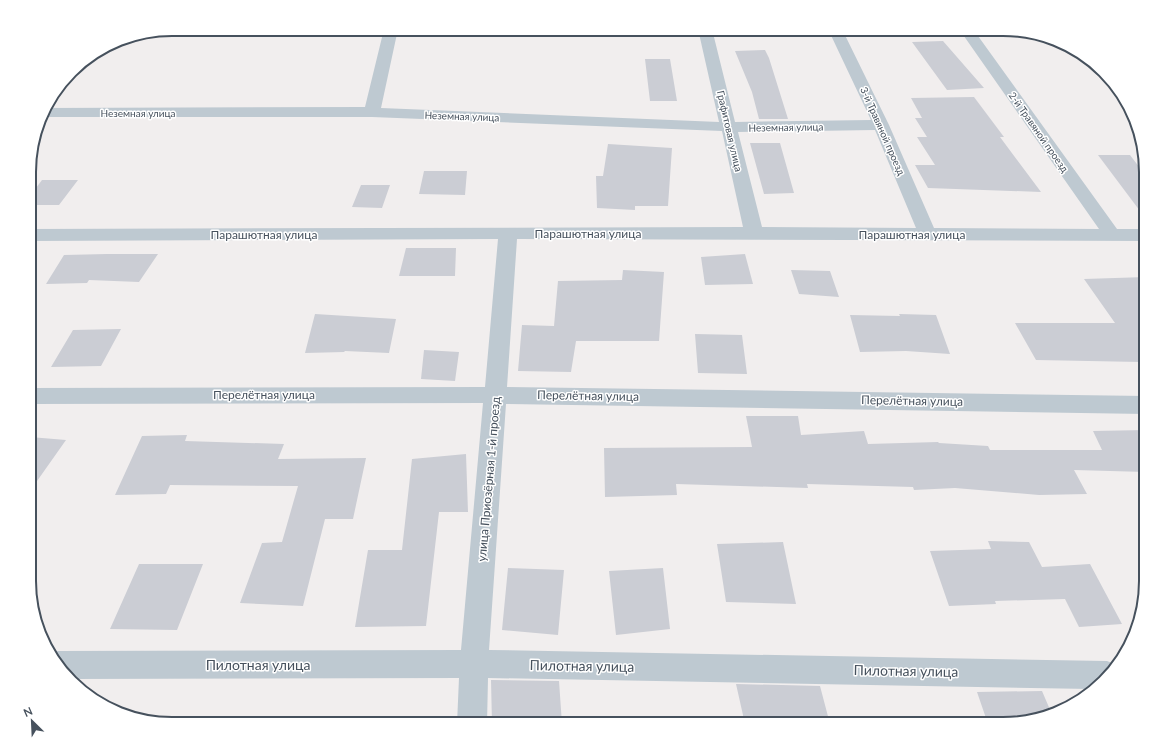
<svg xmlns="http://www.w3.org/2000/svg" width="1175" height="753" font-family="Lato,sans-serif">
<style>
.building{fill:#cbcdd4}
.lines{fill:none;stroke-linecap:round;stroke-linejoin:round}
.street{fill:#bec9d1;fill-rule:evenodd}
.labels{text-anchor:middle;stroke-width:3;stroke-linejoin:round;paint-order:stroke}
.far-street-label{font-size:10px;fill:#46515d;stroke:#fff}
.street-label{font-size:12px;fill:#46515d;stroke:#fff}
.near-street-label{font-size:14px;fill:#46515d;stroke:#fff}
.rim{fill:none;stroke:#46515d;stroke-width:2}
</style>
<rect width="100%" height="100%" fill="#f1eeee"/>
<path class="building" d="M 943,41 L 984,88 L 947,90 L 912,42 Z
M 765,50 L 769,58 L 788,119 L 759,119 L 752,92 L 735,51 Z
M 645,59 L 670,59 L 677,101 L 650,101 Z
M 974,97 L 1004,137 L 1000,137 L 1041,192 L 928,188 L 915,165 L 935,165 L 917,137 L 927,137 L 915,118 L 922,118 L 911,98 Z
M 750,143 L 780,143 L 794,193 L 764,194 Z
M 608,144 L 672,148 L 668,206 L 635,206 L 635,210 L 597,208 L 596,176 L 603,176 Z
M 1098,155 L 1130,155 L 1146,176 L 1146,219 Z
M 424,171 L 467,171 L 465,195 L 419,194 Z
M 42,180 L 78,180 L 59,205 L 30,205 L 30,196 Z
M 361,185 L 390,185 L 382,208 L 352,207 Z
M 406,248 L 456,248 L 455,276 L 399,276 Z
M 107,254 L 158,254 L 139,282 L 89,280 L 87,283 L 46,284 L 64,255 Z
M 745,254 L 753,284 L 705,285 L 701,257 Z
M 623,270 L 664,272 L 659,341 L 576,341 L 571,372 L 518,371 L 522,325 L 554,326 L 558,281 L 622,280 Z
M 791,270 L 830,271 L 839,297 L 799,294 Z
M 1146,277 L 1146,368 L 1141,362 L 1036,360 L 1015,323 L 1115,323 L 1084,279 Z
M 315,314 L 396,319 L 389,353 L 345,351 L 344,352 L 305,353 Z
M 899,314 L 936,315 L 950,354 L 906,351 L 860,352 L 850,315 L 900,316 Z
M 121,329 L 101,366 L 51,367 L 73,330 Z
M 695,334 L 742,335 L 747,374 L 698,373 Z
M 424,350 L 459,352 L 455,381 L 421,379 Z
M 746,416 L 798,416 L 801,435 L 864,431 L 868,444 L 938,442 L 939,443 L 988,446 L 990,450 L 1102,450 L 1093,431 L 1146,430 L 1146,472 L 1074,470 L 1087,494 L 1039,495 L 955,488 L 914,490 L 913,487 L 807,484 L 808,488 L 676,484 L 677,495 L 605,497 L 604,448 L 752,447 Z
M 187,435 L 185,441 L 284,444 L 278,459 L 366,458 L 353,519 L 325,519 L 303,606 L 240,603 L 262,543 L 282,542 L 298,486 L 170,485 L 166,494 L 115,495 L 142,436 Z
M 30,437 L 66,440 L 30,491 Z
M 466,454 L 468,512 L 439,512 L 426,626 L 355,627 L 368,550 L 402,550 L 412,459 Z
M 988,541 L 1029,542 L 1042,567 L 1090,564 L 1122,624 L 1079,627 L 1065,599 L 995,601 L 996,604 L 949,606 L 930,551 L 991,549 Z
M 783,542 L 796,604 L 726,602 L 717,544 Z
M 139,564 L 203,564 L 177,630 L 110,629 Z
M 508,568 L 564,570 L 558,635 L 502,630 Z
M 663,568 L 670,629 L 616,635 L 609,571 Z
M 491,680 L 559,681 L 562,724 L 492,724 Z
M 736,684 L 820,686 L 830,724 L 745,724 Z
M 1042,691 L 1051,712 L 1012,724 L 988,724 L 977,692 Z"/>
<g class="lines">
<path class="street" d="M 384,29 L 398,29 L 381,108 L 719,122 L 698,29 L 712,29 L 735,122 L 871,120 L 828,29 L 842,29 L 889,125 L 934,228 L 1099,229 L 959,29 L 973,29 L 1117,229 L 1146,229 L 1146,241 L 517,239 L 507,387 L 1146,396 L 1146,414 L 506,404 L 489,650 L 1107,661 L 1117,665 L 1091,689 L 488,678 L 487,724 L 457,724 L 459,678 L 72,679 L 53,660 L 51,654 L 58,651 L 461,650 L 483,403 L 30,404 L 30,388 L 485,387 L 498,239 L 30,241 L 30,229 L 743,227 L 722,131 L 372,117 L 41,117 L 44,108 L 365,107 ZM 875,130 L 916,228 L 762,227 L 738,132 Z"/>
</g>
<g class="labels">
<g class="far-street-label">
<text x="138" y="117">Неземная улица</text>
<text transform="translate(462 116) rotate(2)" y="4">Неземная улица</text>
<text transform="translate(786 127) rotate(-1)" y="4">Неземная улица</text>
<text transform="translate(730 131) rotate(77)" y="4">Графитовая улица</text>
<text transform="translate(883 131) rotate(66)" y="4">3-й Травяной проезд</text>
<text transform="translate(1039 132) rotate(55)" y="4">2-й Травяной проезд</text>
</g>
<g class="street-label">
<text x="588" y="238">Парашютная улица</text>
<text x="264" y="239">Парашютная улица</text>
<text x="912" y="239">Парашютная улица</text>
<text x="264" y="399">Перелётная улица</text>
<text transform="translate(588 396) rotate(1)" y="4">Перелётная улица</text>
<text transform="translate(912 401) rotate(1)" y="4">Перелётная улица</text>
<text transform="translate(489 479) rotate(-85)" y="4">улица Приозёрная 1-й проезд</text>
</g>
<g class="near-street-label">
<text x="258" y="670">Пилотная улица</text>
<text transform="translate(582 666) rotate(1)" y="5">Пилотная улица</text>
<text transform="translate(906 671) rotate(1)" y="5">Пилотная улица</text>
</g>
</g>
<path d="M0 0H1175V753H0ZM172 36H1003A136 136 0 0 1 1139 172V581A136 136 0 0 1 1003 717H172A136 136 0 0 1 36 581V172A136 136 0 0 1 172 36Z" fill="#fff" fill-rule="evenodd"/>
<path class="rim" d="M172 36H1003A136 136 0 0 1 1139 172V581A136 136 0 0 1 1003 717H172A136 136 0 0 1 36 581V172A136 136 0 0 1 172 36Z"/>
<g transform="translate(32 721) rotate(336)" stroke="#ffffff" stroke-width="3" paint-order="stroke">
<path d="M0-3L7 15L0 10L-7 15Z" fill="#46515d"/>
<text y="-6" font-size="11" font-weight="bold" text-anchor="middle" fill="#46515d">N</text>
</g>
</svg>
